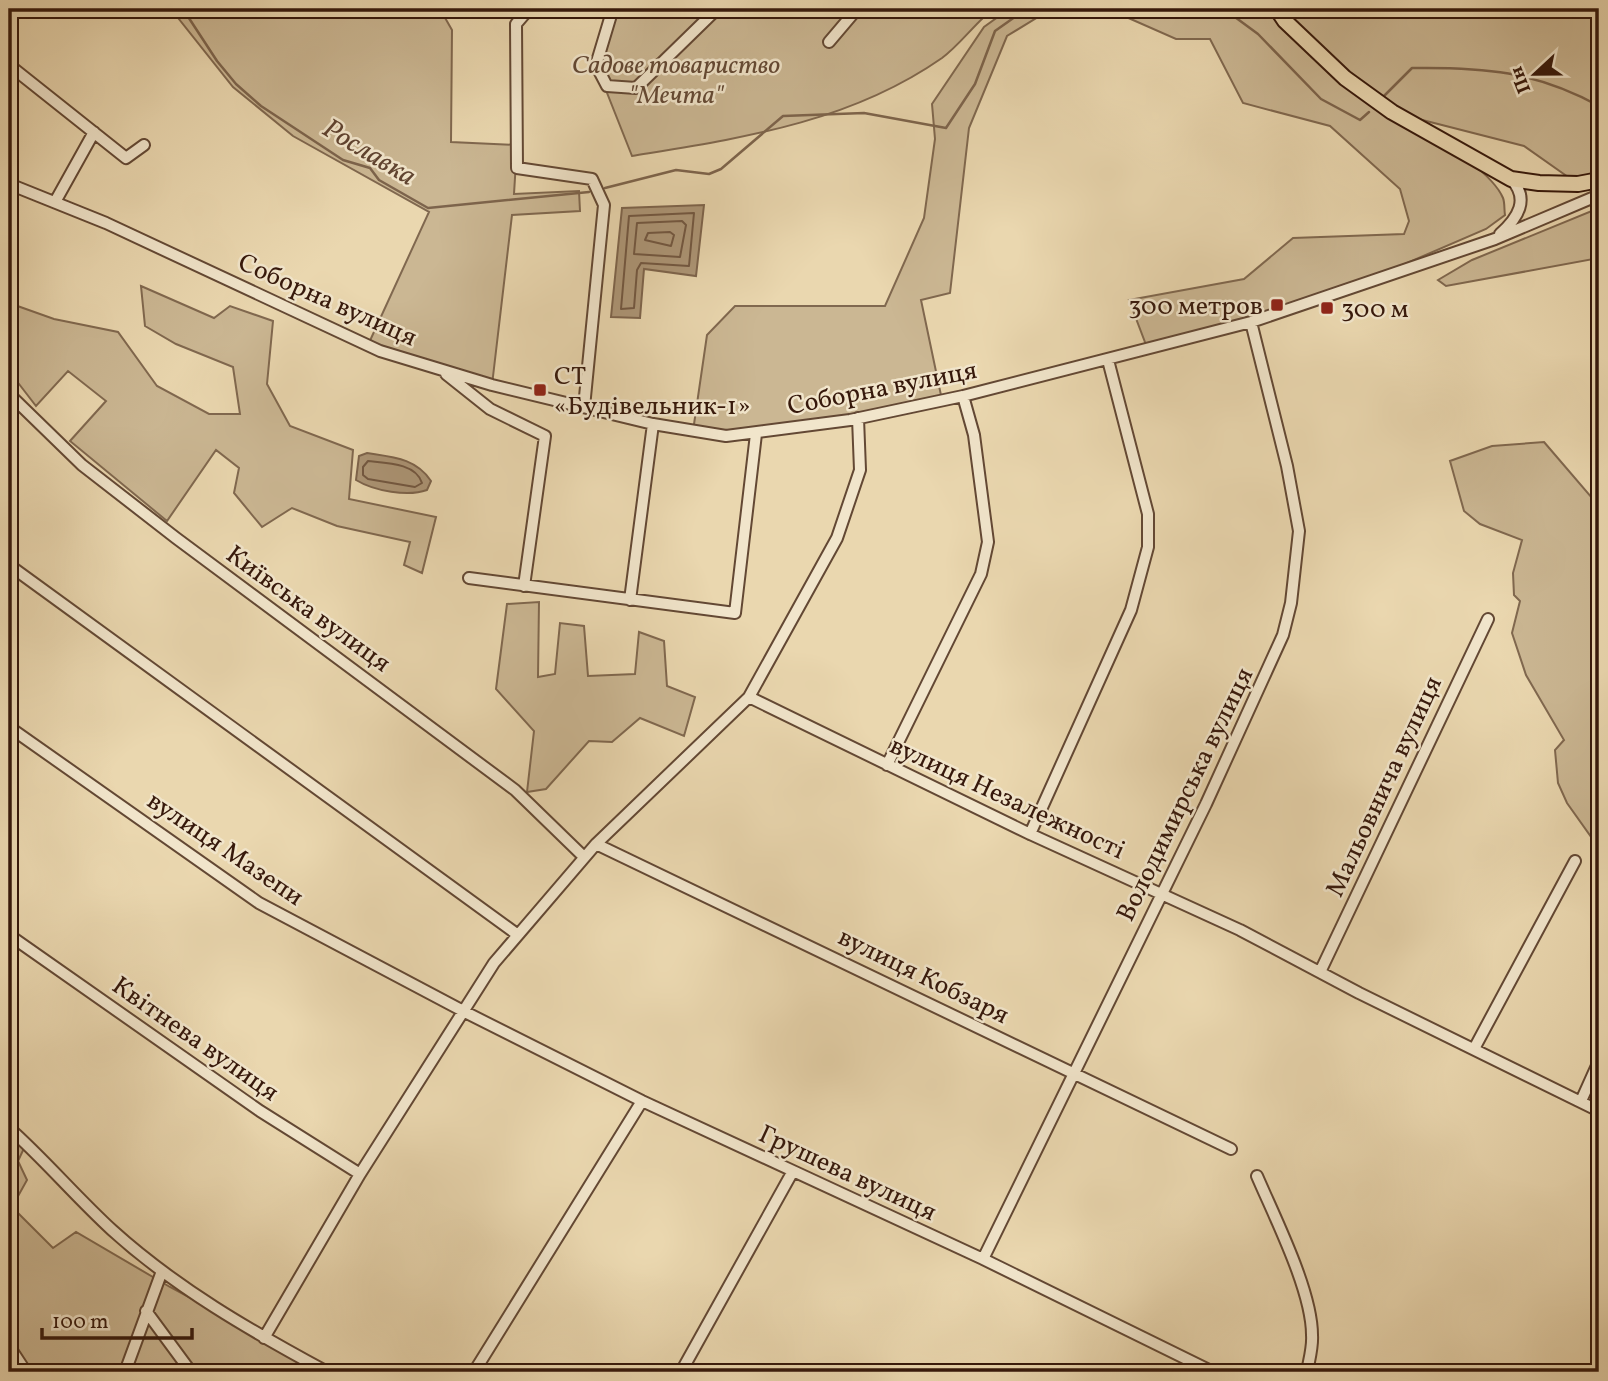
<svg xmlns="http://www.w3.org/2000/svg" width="1608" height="1381" font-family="Vollkorn,serif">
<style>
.green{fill:#cbb793;stroke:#80684f;stroke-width:2}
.water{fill:#ad9677;stroke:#7d644c;stroke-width:2}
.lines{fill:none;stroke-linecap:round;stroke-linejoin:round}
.shore{stroke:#725741;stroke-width:2}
.stream{stroke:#7d644c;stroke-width:2.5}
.minor-casing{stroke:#634834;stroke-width:14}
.major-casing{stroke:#36180b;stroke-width:18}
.minor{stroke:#f1e5cb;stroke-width:10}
.major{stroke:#ead7af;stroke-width:14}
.poi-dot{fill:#8f2418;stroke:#f1e5cb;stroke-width:2.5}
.labels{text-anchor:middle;stroke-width:5;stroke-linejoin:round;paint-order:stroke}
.park-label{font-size:26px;font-style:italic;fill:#634834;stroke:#f1e5cb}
.street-label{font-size:26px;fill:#36180b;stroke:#f1e5cb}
.poi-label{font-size:26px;fill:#36180b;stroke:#f1e5cb;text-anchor:start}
.water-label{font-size:28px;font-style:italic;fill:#604431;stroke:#f1e5cb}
</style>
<rect width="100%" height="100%" fill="#ead7af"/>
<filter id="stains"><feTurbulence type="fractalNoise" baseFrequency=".00286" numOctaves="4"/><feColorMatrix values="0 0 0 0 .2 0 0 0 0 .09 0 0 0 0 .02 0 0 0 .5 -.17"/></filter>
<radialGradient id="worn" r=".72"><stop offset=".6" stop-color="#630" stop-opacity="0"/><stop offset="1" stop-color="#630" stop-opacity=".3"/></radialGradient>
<path class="green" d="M 171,9 L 440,9 L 452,30 L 451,142 L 517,145 L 514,194 L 579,191 L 580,211 L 512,215 L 492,385 L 368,345 L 429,212 L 293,136 L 233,87 Z
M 617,9 L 986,9 L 984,17 C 970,30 957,47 942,58 C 849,123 741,138 632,156 L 596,65 Z
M 1009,9 L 1051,9 L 1007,36 L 969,128 L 950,293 L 921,300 L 942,400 L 756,434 L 693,431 L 707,335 L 735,306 L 885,306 L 924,218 L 935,139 L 932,104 L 984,27 Z
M 1108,9 L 1449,9 L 1559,18 L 1557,9 L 1599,9 L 1599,180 L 1578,184 L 1524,146 L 1395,113 C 1423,129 1491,169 1503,198 C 1505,203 1504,210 1505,215 L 1486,229 L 1314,303 L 1148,350 L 1129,300 L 1244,279 L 1293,238 L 1404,234 L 1409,221 L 1400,189 L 1330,126 L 1243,103 L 1210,39 L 1176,39 Z
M 1599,208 L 1599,258 L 1446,286 L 1438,280 L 1472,260 Z
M 141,286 L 214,318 L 230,306 L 273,321 L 267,384 L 290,426 L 353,450 L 349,499 L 436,517 L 422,573 L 404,565 L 410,542 L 337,526 L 292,508 L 262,527 L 234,493 L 239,468 L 216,450 L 167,521 L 70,441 L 106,401 L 68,371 L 36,406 L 9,371 L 9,303 L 54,319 L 118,332 L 157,386 L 209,414 L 240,414 L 233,367 L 176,344 L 145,326 Z
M 1544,442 L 1599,506 L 1599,848 L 1567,803 L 1558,783 L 1555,750 L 1564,740 L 1526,675 L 1512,633 L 1520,601 L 1514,595 L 1513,573 L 1522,540 L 1480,524 L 1464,511 L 1450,461 L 1492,446 Z
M 539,602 L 538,677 L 555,674 L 560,623 L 584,626 L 588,676 L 635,674 L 639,632 L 664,641 L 667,686 L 695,697 L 684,736 L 640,718 L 612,742 L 589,741 L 546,789 L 527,792 L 534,731 L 496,689 L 507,604 Z
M 9,1128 L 26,1144 L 18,1161 L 27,1180 L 12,1207 L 53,1248 L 76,1232 L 170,1287 L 327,1372 L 9,1372 Z"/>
<path class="water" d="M 704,205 L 696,276 L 644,269 L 640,318 L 611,317 L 622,208 Z
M 367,453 C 392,457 416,458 431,481 L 427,490 C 408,497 374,491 356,480 L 359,456 Z"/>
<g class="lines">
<path class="shore" d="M 694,213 L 689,266 L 641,263 L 637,270 L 634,308 L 621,309 L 629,216 Z
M 682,221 L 686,225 L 680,257 L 634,254 L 637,223 Z
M 670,232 L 674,235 L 671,246 L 645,240 L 648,233 Z
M 368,461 C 386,463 416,463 422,483 L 415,487 L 368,479 L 363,475 L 363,467 Z"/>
<path class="stream" d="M 183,9 L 217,61 L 236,84 L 261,106 L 343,160 L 370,168 L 379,180 L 428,208 L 589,192
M 1224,9 L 1258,34 L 1321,99 L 1360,120 L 1369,112
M 1381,99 L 1412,68 C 1483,67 1536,71 1599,106
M 605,188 L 676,170 L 709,174 L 721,169 L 783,116 L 864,113 L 946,128 L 975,84 L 995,31 L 1026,9"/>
<g class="minor-casing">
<path id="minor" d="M 529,9 L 516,24 L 517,168 L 592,179 L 604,205 L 584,407
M 617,9 L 611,15 L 596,65 L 607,86 L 636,88 L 717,9
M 829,42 L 857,9
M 9,65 L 126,158 L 144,145
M 9,184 L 106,223 L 380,351 L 492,385 L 653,424 L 726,436 L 850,420 L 963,396 L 1251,322 L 1495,239 L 1599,195
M 55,202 L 94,132
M 1500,234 C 1518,218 1530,199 1511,179
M 446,374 L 490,409 L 545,436 L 524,586
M 9,394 L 82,465 L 176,538 L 515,790 L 584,857
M 9,565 L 518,935
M 469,578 L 735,613 L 756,434
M 630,600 L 653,424
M 749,697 L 1030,834 L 1240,930 L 1359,993 L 1599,1111
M 9,727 L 259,903 L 465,1012 L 642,1101 L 983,1259 L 1213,1372
M 887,765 L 981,574 L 988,542 L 974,435 L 963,396
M 1030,834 L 1131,610 L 1148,547 L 1148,514 L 1108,360
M 596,844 L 1231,1149
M 9,935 L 260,1111 L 360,1174
M 1320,972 L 1488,619
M 1475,1047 L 1575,861
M 1581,1101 L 1599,1061
M 9,1128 C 45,1160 76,1197 112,1230 C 176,1288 251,1331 327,1372
M 1257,1176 C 1275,1218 1312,1291 1312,1335 C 1313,1347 1309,1360 1307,1372
M 983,1259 L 1206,804 L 1283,635 L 1291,603 L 1299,531 L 1287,466 L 1251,322
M 146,1311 L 191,1372
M 264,1338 L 360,1174 L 494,963 L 596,844 L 749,697 L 837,538 L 860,470 L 858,418
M 9,1346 L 26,1372
M 125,1372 L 162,1271
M 474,1372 L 642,1101
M 681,1372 L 793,1171"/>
</g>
<g class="major-casing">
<path id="major" d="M 1277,9 L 1285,21 L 1345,78 L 1392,112 L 1511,179 L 1539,183 L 1578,184 L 1599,180"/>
</g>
<use href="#minor" class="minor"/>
<use href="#major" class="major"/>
</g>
<g class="poi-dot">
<rect x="1270" y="298" width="14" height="14" rx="3.5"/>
<rect x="1320" y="301" width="14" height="14" rx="3.5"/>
<rect x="533" y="383" width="14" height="14" rx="3.5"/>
</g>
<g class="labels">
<g class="park-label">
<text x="676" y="73">Садове товариство<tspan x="676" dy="30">"Мечта"</tspan></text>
</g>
<g class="street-label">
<text transform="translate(328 299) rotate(24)" y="9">Соборна вулиця</text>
<text transform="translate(882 387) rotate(-11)" y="9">Соборна вулиця</text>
<text transform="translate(309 608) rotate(36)" y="9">Київська вулиця</text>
<text transform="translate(1383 786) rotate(-65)" y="9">Мальовнича вулиця</text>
<text transform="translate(1184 794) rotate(-64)" y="9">Володимирська вулиця</text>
<text transform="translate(1008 797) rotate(25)" y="9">вулиця Незалежності</text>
<text transform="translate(226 848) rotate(34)" y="9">вулиця Мазепи</text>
<text transform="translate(924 975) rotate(26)" y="9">вулиця Кобзаря</text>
<text transform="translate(196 1038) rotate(35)" y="9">Квітнева вулиця</text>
<text transform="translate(848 1172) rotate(25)" y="9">Грушева вулиця</text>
</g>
<g class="poi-label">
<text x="1263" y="314" text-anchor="end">300 метров</text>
<text x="1341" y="317">300 м</text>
<text x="554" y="384">СТ<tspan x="554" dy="30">«Будівельник-1»</tspan></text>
</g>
<g class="water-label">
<text transform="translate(370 151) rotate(31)" y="10">Рославка</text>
</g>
</g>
<rect width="1608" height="1381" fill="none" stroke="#ead7af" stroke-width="35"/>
<rect x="10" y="10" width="1587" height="1360" fill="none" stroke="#36180b" stroke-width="3.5"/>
<rect x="18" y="18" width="1573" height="1346" fill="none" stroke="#36180b" stroke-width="2"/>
<g transform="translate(1535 74) rotate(248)" stroke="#f1e5cb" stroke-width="5" paint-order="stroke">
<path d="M0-5L12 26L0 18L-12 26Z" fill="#36180b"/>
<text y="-10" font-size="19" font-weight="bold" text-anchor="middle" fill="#36180b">Пн</text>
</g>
<path d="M42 1328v10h150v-10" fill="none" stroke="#36180b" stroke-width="3.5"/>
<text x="52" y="1328" font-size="21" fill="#36180b" stroke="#f1e5cb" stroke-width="5" paint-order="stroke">100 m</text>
<rect width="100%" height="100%" filter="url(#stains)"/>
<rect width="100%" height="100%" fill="url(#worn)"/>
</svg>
